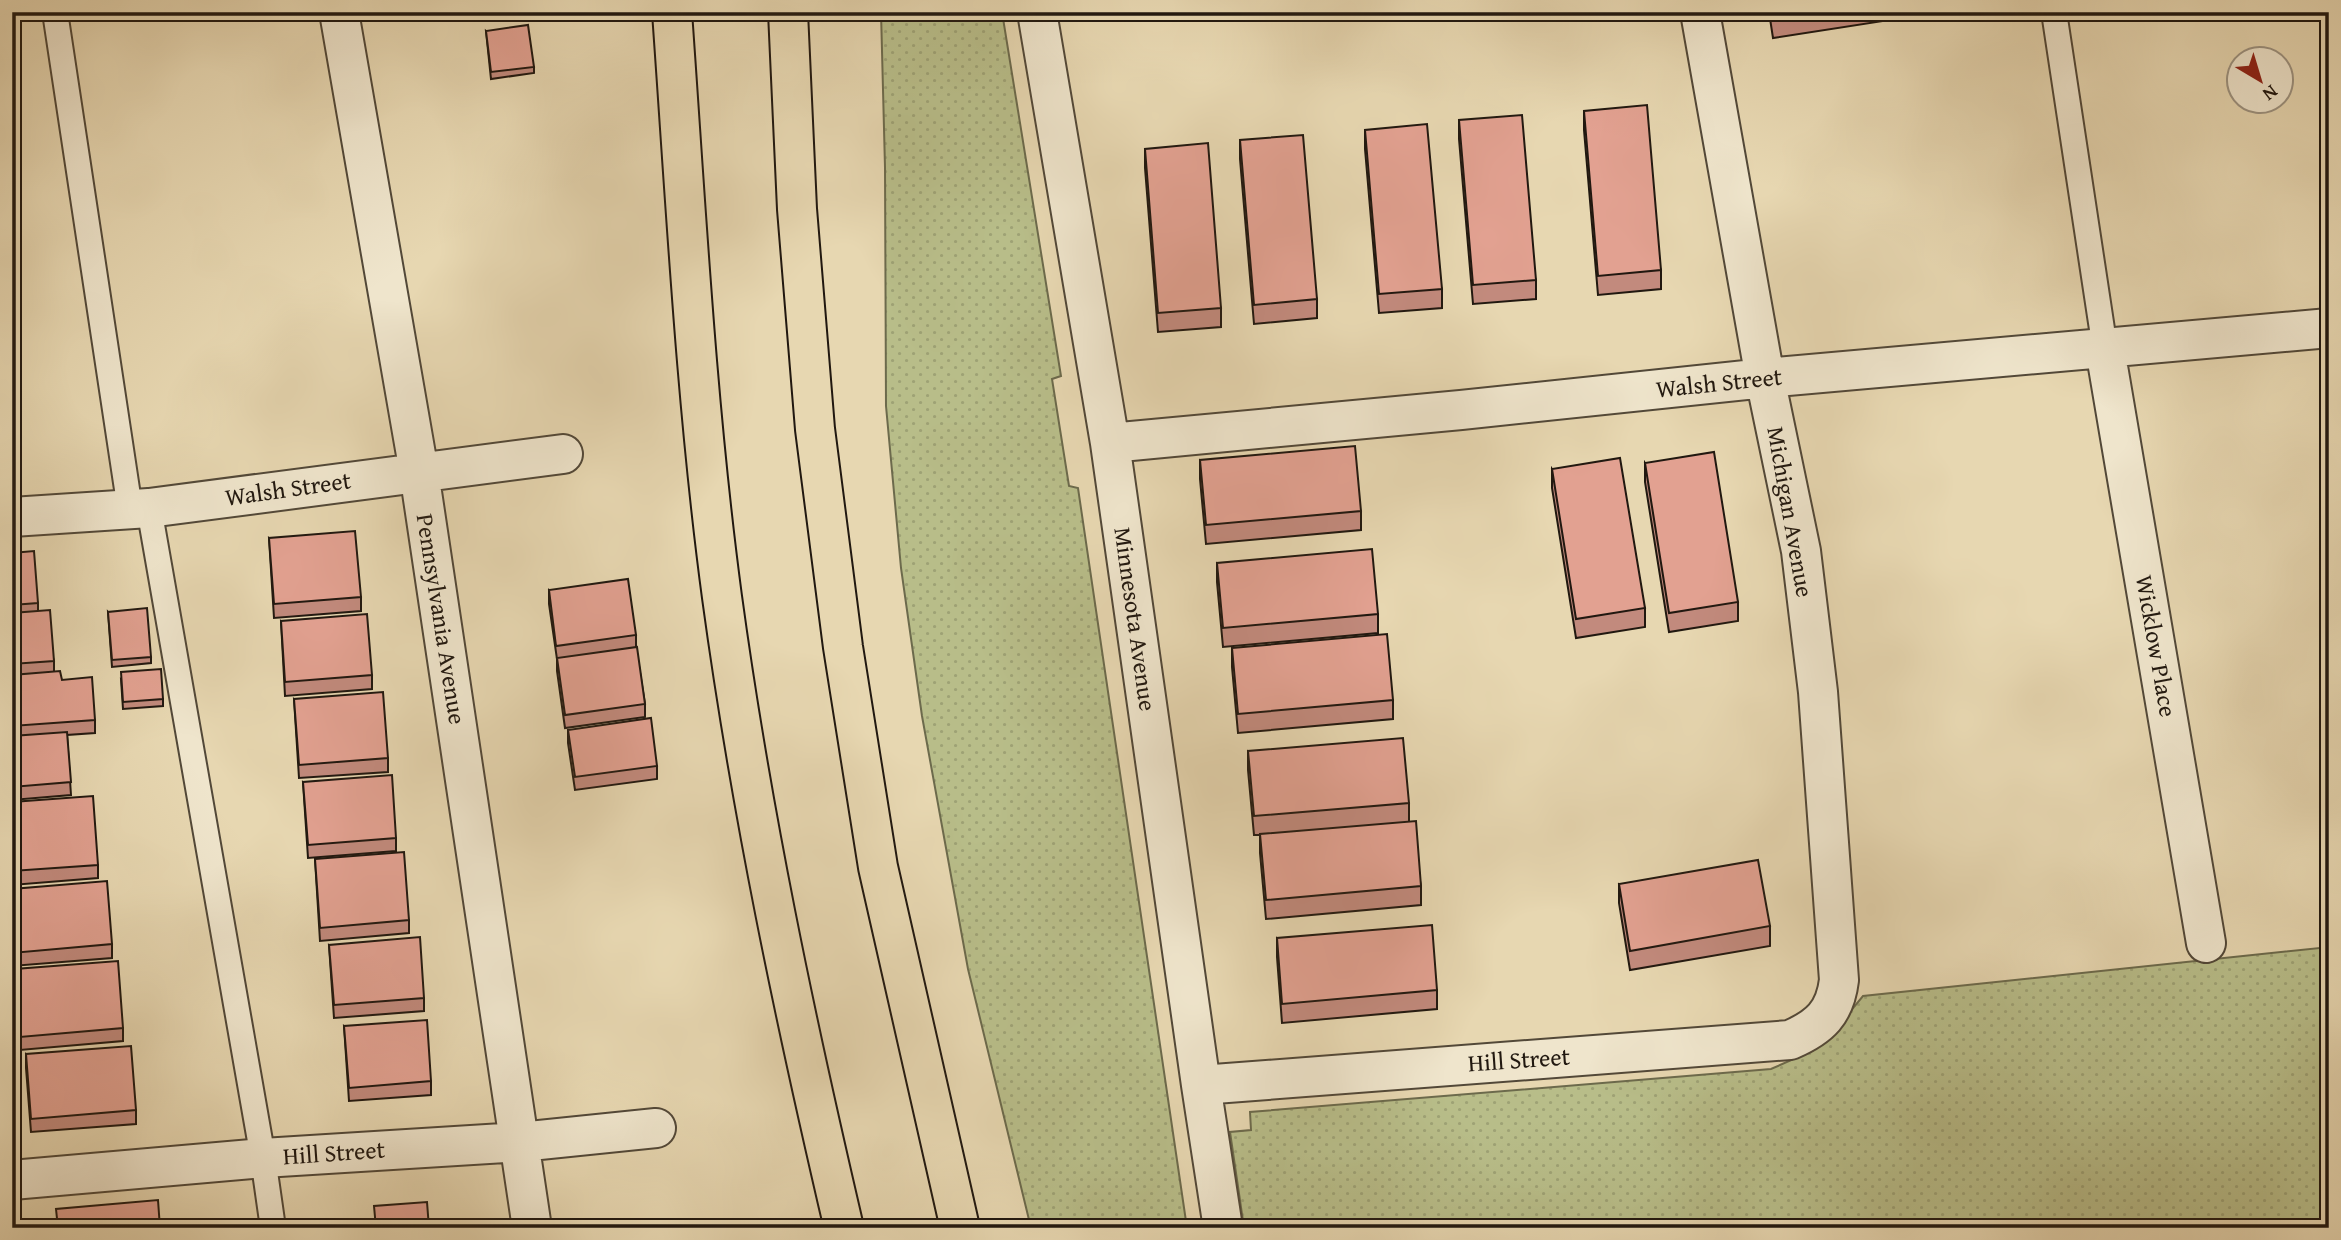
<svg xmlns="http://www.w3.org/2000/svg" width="2341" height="1240" font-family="'Gentium Book Plus',serif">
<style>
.grass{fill:url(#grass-dots);stroke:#6c6a4c;stroke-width:2}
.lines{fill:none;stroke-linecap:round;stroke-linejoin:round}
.lane-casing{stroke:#524838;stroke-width:28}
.street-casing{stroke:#524838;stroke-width:42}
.highway-casing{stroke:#211810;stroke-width:42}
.lane{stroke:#efe5cc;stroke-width:24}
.street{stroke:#efe5cc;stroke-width:38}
.highway{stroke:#e7d7b1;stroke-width:38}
.wall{fill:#c28a7d;stroke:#211810;stroke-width:2}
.building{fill:#e2a191;stroke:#211810;stroke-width:2}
.labels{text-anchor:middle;stroke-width:5;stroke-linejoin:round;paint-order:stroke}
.street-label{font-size:24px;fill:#211810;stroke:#efe5cc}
</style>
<defs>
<pattern id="grass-dots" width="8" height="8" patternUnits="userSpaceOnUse" patternTransform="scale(1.75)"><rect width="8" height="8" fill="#b8bd89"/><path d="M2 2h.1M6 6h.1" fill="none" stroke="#9ea275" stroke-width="1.8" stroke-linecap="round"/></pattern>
</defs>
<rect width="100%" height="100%" fill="#e7d7b1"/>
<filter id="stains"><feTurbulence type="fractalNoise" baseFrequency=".00286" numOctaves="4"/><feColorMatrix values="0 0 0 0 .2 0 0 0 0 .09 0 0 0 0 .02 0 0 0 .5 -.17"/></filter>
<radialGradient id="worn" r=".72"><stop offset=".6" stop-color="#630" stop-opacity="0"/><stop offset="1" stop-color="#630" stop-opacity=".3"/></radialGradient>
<path class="grass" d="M 881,12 L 1002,12 L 1061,376 L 1052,379 L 1069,486 L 1078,488 L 1187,1228 L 1031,1228 L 968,969 L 922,716 L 901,568 L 886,406 L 885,167 Z
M 2329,947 L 2329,1228 L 1244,1228 L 1230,1132 L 1251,1130 L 1250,1112 L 1771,1069 L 1812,1051 L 1844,1019 L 1863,996 Z"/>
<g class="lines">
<g class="lane-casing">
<path id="lane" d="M 55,12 L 130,509
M 2054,12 L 2105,349
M 149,508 L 263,1158 L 273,1228"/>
</g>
<g class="street-casing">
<path id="street" d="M 339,12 L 419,472 L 532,1228
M 1037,12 L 1110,443 L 1201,1085 L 1223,1228
M 2105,349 L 2206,943
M 1110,443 L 1461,410 L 1765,378 L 2329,328
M 12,517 L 149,508 L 563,454
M 1201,1085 L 1790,1040 C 1820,1027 1835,1013 1839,980 L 1818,692 L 1801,551 L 1765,378 L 1700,12
M 12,1180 L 263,1158 L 520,1142 L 656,1128"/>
</g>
<g class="highway-casing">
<path id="highway" d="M 672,12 C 686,207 696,403 722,597 C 751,810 795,1019 844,1228
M 788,12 L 797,209 L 815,429 L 843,647 L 878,867 L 960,1228"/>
</g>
<use href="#lane" class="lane"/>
<use href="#street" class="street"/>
<use href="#highway" class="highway"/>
</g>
<path class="wall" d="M 1769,12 L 1922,12 L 1922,15 L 1773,38 Z
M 486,31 L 534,67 L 534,73 L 491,79 Z
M 1584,111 L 1661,270 L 1661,289 L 1598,295 L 1584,130 Z
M 1459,120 L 1536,280 L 1536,299 L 1473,304 L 1459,139 Z
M 1365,130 L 1442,289 L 1442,308 L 1379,313 L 1365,149 Z
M 1240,140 L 1317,299 L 1317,318 L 1254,324 L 1240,159 Z
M 1145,149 L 1221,308 L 1221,327 L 1158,332 L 1145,168 Z
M 1200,460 L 1361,511 L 1361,530 L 1206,544 L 1200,479 Z
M 1645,463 L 1738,602 L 1738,621 L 1669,632 L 1645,482 Z
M 1552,469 L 1645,608 L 1645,627 L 1576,638 L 1552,488 Z
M 269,538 L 361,597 L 361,611 L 274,618 Z
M 12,553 L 38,603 L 38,611 L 54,661 L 54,671 L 95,720 L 95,733 L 67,735 L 71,795 L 12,800 Z
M 1217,563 L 1378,614 L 1378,633 L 1223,647 L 1217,582 Z
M 549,590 L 636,635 L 636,647 L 645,704 L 645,717 L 565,728 L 557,671 L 557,659 L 549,604 Z
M 108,612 L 151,657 L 151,663 L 112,667 Z
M 281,621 L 372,675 L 372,689 L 285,696 Z
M 1232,648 L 1393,700 L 1393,719 L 1238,733 L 1232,667 Z
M 121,679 L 163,699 L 163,706 L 123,709 Z
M 294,699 L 388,758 L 388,772 L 299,778 Z
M 568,730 L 657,766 L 657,779 L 575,790 L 568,743 Z
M 1248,751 L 1409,803 L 1409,822 L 1421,886 L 1421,905 L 1266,919 L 1260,853 L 1260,835 L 1254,835 L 1248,770 Z
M 303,782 L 396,838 L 396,851 L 308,858 Z
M 12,802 L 98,865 L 98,878 L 12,885 Z
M 315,859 L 409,920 L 409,933 L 320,941 Z
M 1619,884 L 1770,926 L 1770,946 L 1630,970 L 1619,903 Z
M 12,889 L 112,944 L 112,958 L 12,966 Z
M 1277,938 L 1437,990 L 1437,1009 L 1282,1023 L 1277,957 Z
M 329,945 L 424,998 L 424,1011 L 334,1018 Z
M 15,969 L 123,1028 L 123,1041 L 20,1050 Z
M 344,1026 L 431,1081 L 431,1095 L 349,1101 Z
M 26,1054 L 136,1110 L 136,1124 L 31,1132 L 26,1068 Z"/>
<path class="building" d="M 528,25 L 534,67 L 491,72 L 486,31 Z
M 1647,105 L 1661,270 L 1598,276 L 1584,111 Z
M 1522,115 L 1536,280 L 1473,285 L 1459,120 Z
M 1427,124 L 1442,289 L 1379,294 L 1365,130 Z
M 1303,135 L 1317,299 L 1254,305 L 1240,140 Z
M 1208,143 L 1221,308 L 1158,313 L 1145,149 Z
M 1355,446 L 1361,511 L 1206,525 L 1200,460 Z
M 1714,452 L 1738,602 L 1669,613 L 1645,463 Z
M 1620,458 L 1645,608 L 1576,619 L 1552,469 Z
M 355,531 L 361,597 L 274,604 L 269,538 Z
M 1372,549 L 1378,614 L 1223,628 L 1217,563 Z
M 34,551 L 38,603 L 12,605 L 12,553 Z
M 628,579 L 636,635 L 556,646 L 549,590 Z
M 147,608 L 151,657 L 112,660 L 108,612 Z
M 50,610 L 54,661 L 12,664 L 12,613 Z
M 367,614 L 372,675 L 285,682 L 281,621 Z
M 1387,634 L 1393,700 L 1238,714 L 1232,648 Z
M 637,647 L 645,704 L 565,715 L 557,658 Z
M 161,669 L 163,699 L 123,702 L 121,672 Z
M 60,671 L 62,680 L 92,677 L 95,720 L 12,726 L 12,675 Z
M 383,692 L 388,758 L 299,765 L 294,699 Z
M 651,718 L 657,766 L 575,777 L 568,730 Z
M 67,732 L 71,782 L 12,787 L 12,736 Z
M 1403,738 L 1409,803 L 1254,816 L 1248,751 Z
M 392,775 L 396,838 L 308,845 L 303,782 Z
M 93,796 L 98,865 L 12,871 L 12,802 Z
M 1416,821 L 1421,886 L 1266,900 L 1260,834 Z
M 404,852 L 409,920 L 320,928 L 315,859 Z
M 1758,860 L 1770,926 L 1630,951 L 1619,884 Z
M 107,881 L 112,944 L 12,953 L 12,889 Z
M 1432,925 L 1437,990 L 1282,1004 L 1277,938 Z
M 420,937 L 424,998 L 334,1005 L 329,945 Z
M 118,961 L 123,1028 L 20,1037 L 15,969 Z
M 427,1020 L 431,1081 L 349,1088 L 344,1026 Z
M 131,1046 L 136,1110 L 31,1119 L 26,1054 Z
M 158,1200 L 160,1228 L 58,1228 L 56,1209 Z
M 427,1202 L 429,1228 L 376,1228 L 374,1206 Z"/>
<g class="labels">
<g class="street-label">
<text transform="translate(1719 383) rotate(-6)" y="8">Walsh Street</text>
<text transform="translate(288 489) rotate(-8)" y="8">Walsh Street</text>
<text transform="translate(1790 512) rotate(80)" y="8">Michigan Avenue</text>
<text transform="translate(441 619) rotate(81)" y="8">Pennsylvania Avenue</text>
<text transform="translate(1135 619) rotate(82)" y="8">Minnesota Avenue</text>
<text transform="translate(2156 646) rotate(80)" y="8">Wicklow Place</text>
<text transform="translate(1519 1060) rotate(-4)" y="8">Hill Street</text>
<text transform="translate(334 1153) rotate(-4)" y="8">Hill Street</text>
</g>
</g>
<rect width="2341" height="1240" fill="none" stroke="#e7d7b1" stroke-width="42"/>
<rect x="14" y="14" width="2313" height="1212" fill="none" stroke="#211810" stroke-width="3.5"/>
<rect x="21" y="21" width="2299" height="1198" fill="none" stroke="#211810" stroke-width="2"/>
<g transform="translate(2260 80) rotate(142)"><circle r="33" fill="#efe5cc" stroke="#9d9381" stroke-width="2"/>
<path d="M0-5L12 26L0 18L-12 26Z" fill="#8f2418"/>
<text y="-10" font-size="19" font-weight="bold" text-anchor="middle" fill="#211810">N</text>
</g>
<rect width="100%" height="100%" filter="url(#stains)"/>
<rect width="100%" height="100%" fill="url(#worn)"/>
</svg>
